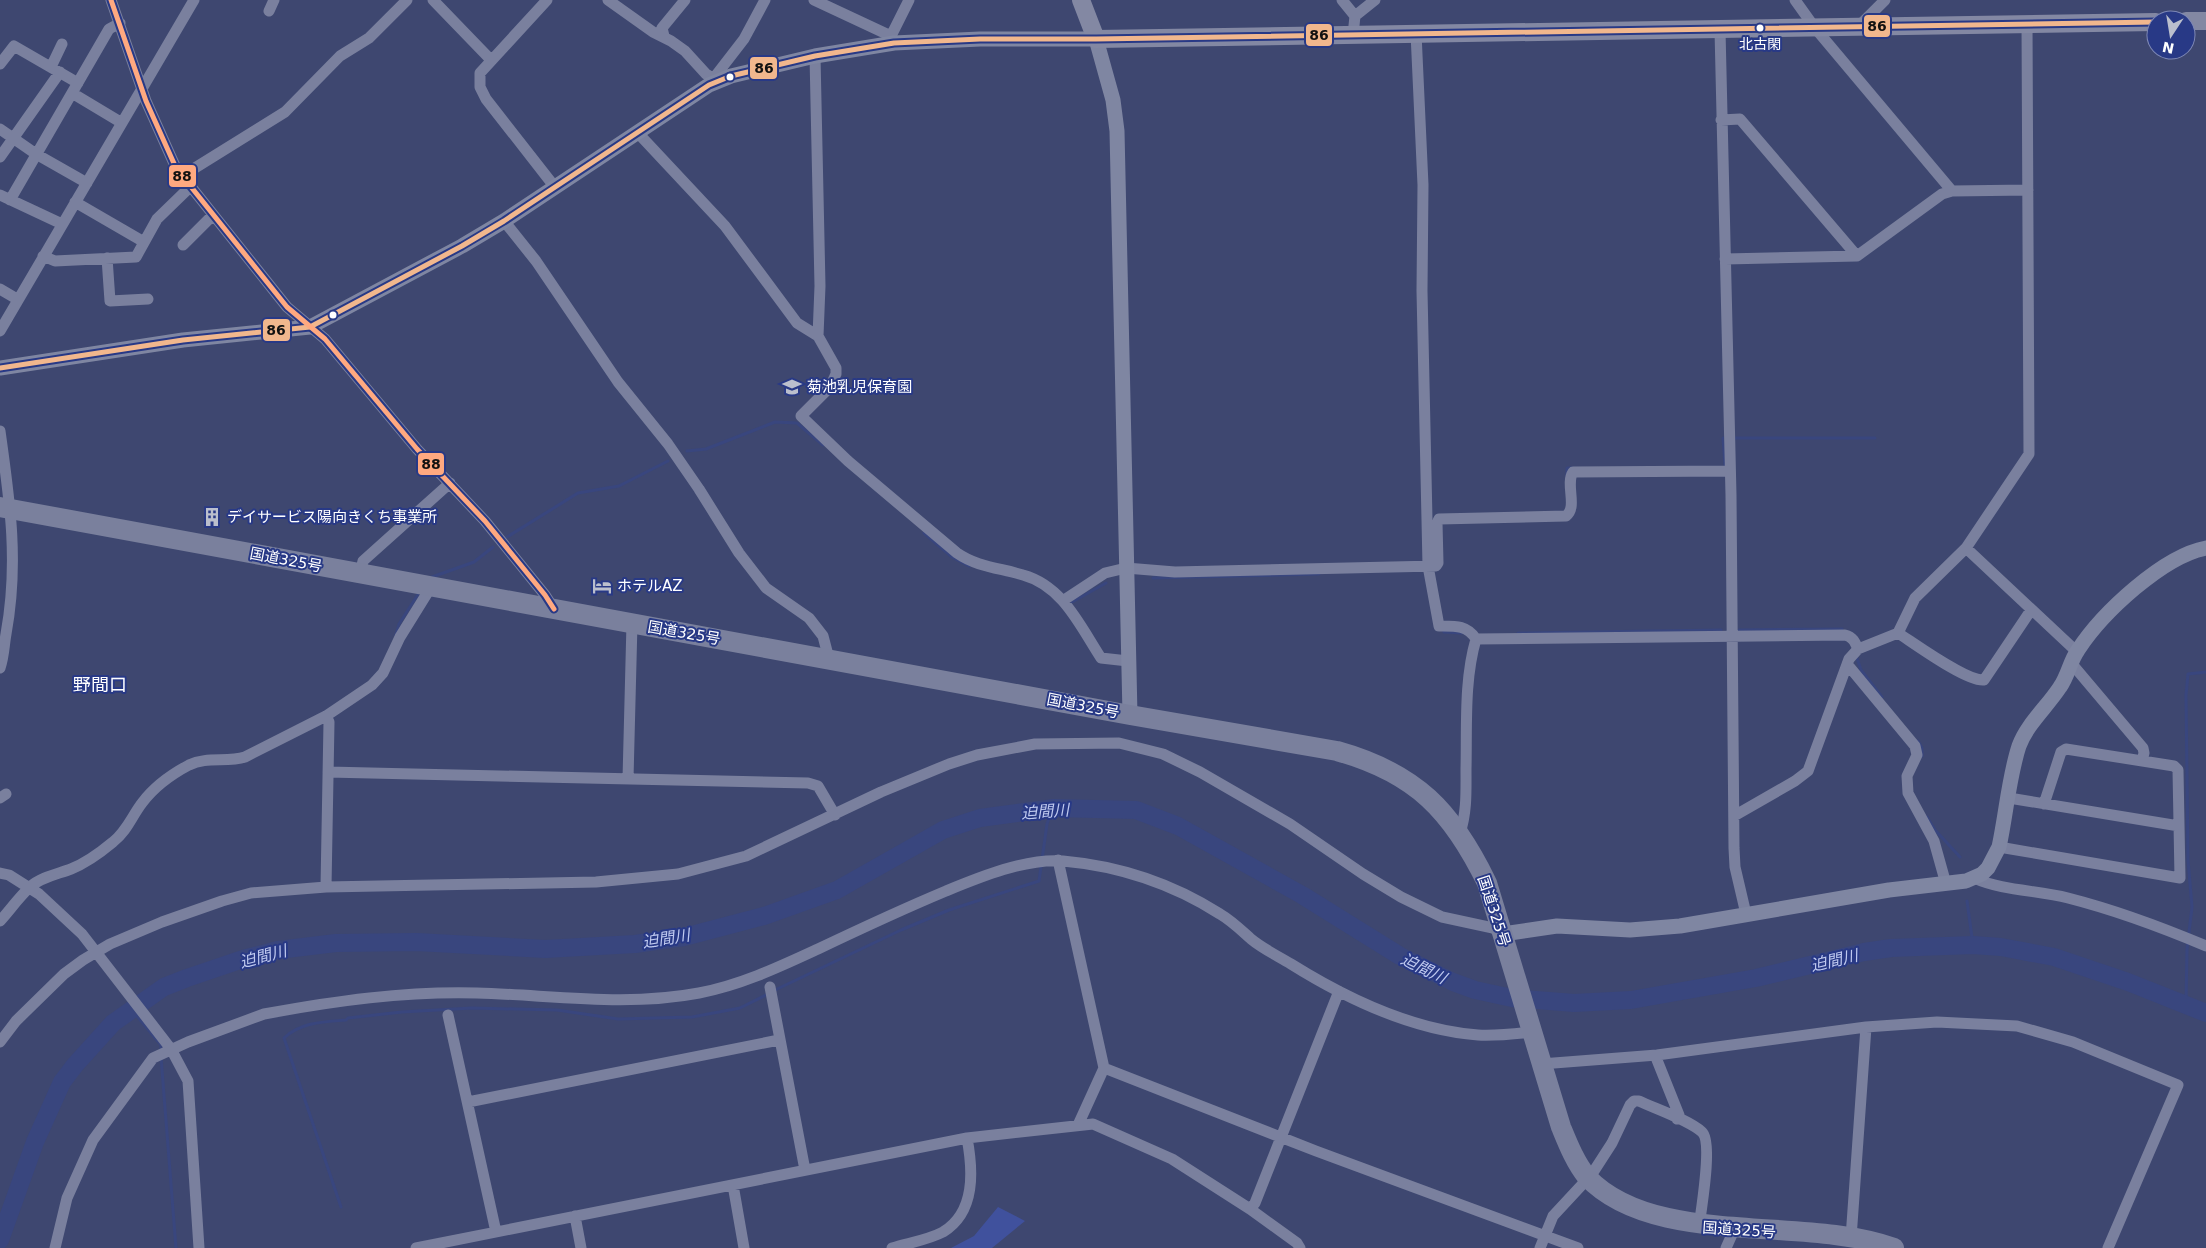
<svg xmlns="http://www.w3.org/2000/svg" width="2206" height="1248" font-family="'DejaVu Sans','Noto Sans JP',sans-serif">
<style>
.green{fill:#40519d}
.lines{fill:none;stroke-linecap:round;stroke-linejoin:round}
.stream{stroke:#39467e;stroke-width:3}
.river{stroke:#39467e;stroke-width:18}
.street{stroke:#7a809e;stroke-width:11}
.secondary{stroke:#7f86a2;stroke-width:15}
.primary{stroke:#8388a3;stroke-width:18}
.highway{stroke:#7a809d;stroke-width:20}
.bus-1-casing{stroke:#283986;stroke-width:9}
.bus-2-casing{stroke:#283986;stroke-width:9}
.bus-1{stroke:#f1b78d;stroke-width:5}
.bus-2{stroke:#ffa980;stroke-width:5}
.bus-dot{fill:#fff;stroke:#283986;stroke-width:2}
.labels{text-anchor:middle;stroke-width:4;stroke-linejoin:round;paint-order:stroke}
.bus-label{font-size:14px;fill:#fff;stroke:#283986}
.poi-label{font-size:15px;fill:#fff;stroke:#283986;text-anchor:start}
.street-label{font-size:15px;fill:#fff;stroke:#283986}
.water-label{font-size:16px;font-style:italic;fill:#bfc9ef;stroke:#283986}
.quarter-label{font-size:18px;fill:#fff;stroke:#283986}
.line-badge{stroke:#283986;stroke-width:2}
.pale-badge-label{font-size:14px;text-anchor:middle;font-weight:bold;fill:#111}
</style>
<rect width="100%" height="100%" fill="#3e4770"/>
<path class="green" d="M 998,1207 L 1025,1221 L 992,1248 L 951,1248 L 974,1236 Z"/>
<g class="lines">
<path class="stream" d="M 1723,438 L 1725,465
M 1734,438 L 1875,438
M 687,451 L 706,449 L 775,422 L 797,423 L 823,445
M 1567,476 L 1567,468 L 1572,468
M 924,533 L 952,557 L 969,566
M 507,537 L 578,493 L 619,486 L 668,461
M 432,577 L 474,562 L 493,547
M 1153,578 L 1319,574
M 1072,602 L 1106,583
M 1443,629 L 1444,632 L 1462,633
M 1739,630 L 1842,629
M 1518,633 L 1721,630
M 396,635 L 399,624 L 419,593
M 1857,658 L 1861,670 L 1882,697
M 1918,741 L 1922,748 L 1922,756
M 1927,817 L 1935,830 L 1960,857
M 1967,901 L 1973,945
M 773,991 L 901,930 L 949,910 L 1039,881 L 1047,824 L 1052,809
M 2186,1005 L 2187,949 L 2192,907 L 2188,860 L 2186,695 L 2188,674 L 2206,672
M 132,1010 L 161,1045 L 161,1051
M 161,1057 L 176,1248
M 341,1207 L 284,1038 C 301,1022 324,1022 346,1020 L 348,1018 L 402,1012 L 472,1008 L 557,1010 L 618,1019 L 692,1017 L 740,1008 L 768,994"/>
<path class="river" d="M 0,1240 L 35,1142 L 62,1082 L 75,1065 L 113,1023 L 164,987 L 187,978 L 243,959 L 278,950 L 336,943 L 416,942 L 545,949 L 635,944 L 684,937 L 764,916 L 837,890 L 943,830 L 980,818 L 1054,808 L 1136,810 L 1178,826 L 1302,895 L 1400,956 L 1453,982 L 1475,990 L 1512,998 L 1574,1003 L 1631,1000 L 1756,978 L 1864,952 L 1891,948 L 1973,945 L 2001,947 L 2054,957 L 2128,982 L 2206,1013"/>
<path class="street" d="M 111,0 L 146,101 L 176,168 L 287,307 L 325,339 L 417,449 L 485,521 L 545,595 L 554,609
M 433,0 L 491,60
M 547,0 L 480,73 L 480,87 L 486,99 L 554,186
M 608,0 L 653,32 L 671,41 L 685,51 L 706,74 L 714,79
M 814,0 L 891,36 L 894,43
M 1342,0 L 1355,16 L 1353,35
M 1795,0 L 1815,28 L 1952,191
M 269,11 L 274,0
M 1355,16 L 1375,0
M 1859,26 L 1885,0
M 1720,30 L 1731,495 L 1734,848 L 1735,867 L 1746,914
M 1416,33 L 1423,185 L 1422,291 L 1428,566 L 1439,626 C 1455,626 1467,625 1476,639 C 1464,680 1467,726 1466,769 C 1466,791 1467,812 1460,833
M 664,36 L 662,28 L 685,0
M 891,36 L 909,0
M 815,56 L 820,286 L 818,336
M 0,64 L 14,46 L 78,83
M 51,67 L 62,44
M 710,83 L 744,39 L 765,0
M 72,93 L 122,123
M 1721,120 L 1740,119 L 1857,256
M 0,129 L 36,154 L 87,183
M 637,132 L 725,226 L 797,323 L 818,336 L 836,368 L 836,374 L 830,387 L 801,416 L 848,461 L 957,553 C 977,567 1000,568 1023,575 C 1063,586 1080,626 1101,658 L 1128,661
M 0,157 L 60,72
M 182,176 L 285,112 L 340,56 L 369,38 L 407,0
M 0,195 L 62,224
M 10,200 L 109,29 L 120,23
M 75,202 L 144,242
M 504,221 L 536,261 L 618,382 L 668,444 L 699,489 L 739,553 L 766,588 L 809,618 L 823,636 L 829,659
M 183,245 L 213,215
M 43,256 L 55,261 L 136,257 L 157,219 L 190,187
M 107,258 L 110,301 L 148,299
M 1725,259 L 1857,256 L 1942,194 L 1952,191 L 2028,190
M 0,289 L 17,299
M 0,331 L 194,0
M 0,431 C 10,502 19,563 6,634 C 4,645 4,657 0,668
M 1966,548 L 2076,651
M 360,574 L 363,561 L 450,483
M 1064,600 L 1105,573 L 1126,568 L 1175,572 L 1436,566 L 1438,563 L 1437,523 L 1439,519 L 1566,516 C 1578,507 1565,484 1573,472 L 1730,471
M 1898,633 C 1915,644 1967,682 1984,680 L 2031,610
M 1476,639 L 1845,635 C 1853,637 1855,642 1858,649
M 1847,664 L 1915,746 L 1917,755 L 1907,776 L 1908,793 L 1934,841 L 1946,884
M 2072,664 L 2143,748 L 2144,753 L 2142,761
M 328,772 L 808,783 L 818,786 L 835,815
M 628,779 L 632,623
M 0,798 L 6,794
M 2009,798 L 2179,826
M 1734,816 L 1795,781 L 1808,771 L 1849,659 L 1858,649 L 1898,633 L 1915,598 L 1966,548 L 2029,454 L 2027,24
M 1999,847 L 2180,878 L 2178,770 L 2174,766 L 2066,749 L 2061,752 L 2044,804
M 1058,860 L 1104,1068 L 1078,1125
M 0,873 L 9,875 L 39,894 L 82,934 L 171,1049 L 188,1081 L 199,1248
M 1974,878 C 2003,891 2037,890 2068,898 C 2115,910 2161,927 2206,946
M 326,887 L 329,722 L 326,716
M 0,921 C 10,910 19,897 30,887 C 41,877 58,874 71,869 C 86,863 101,852 113,842 C 127,831 132,816 142,803 C 154,787 172,774 189,765 C 207,756 227,763 245,757 L 326,716 L 372,685 L 383,673 L 400,637 L 431,587
M 770,987 L 805,1170
M 448,1015 L 496,1232
M 0,1042 L 16,1021 L 64,974 L 83,960 L 110,944 L 162,922 L 222,901 L 251,893 L 326,887 L 596,882 L 678,874 L 746,856 L 881,792 L 949,764 L 977,755 L 1035,744 L 1119,743 L 1163,754 L 1200,772 L 1290,824 L 1363,874 L 1401,897 L 1442,917 L 1493,928 L 1503,934
M 1657,1055 L 1657,1060 L 1679,1115 L 1677,1119
M 1541,1064 L 1657,1055 L 1866,1027 L 1937,1022 L 2017,1026 L 2073,1042 L 2178,1085 L 2108,1248
M 1104,1068 L 1316,1151 L 1578,1248
M 468,1102 L 779,1040
M 733,1185 L 744,1248
M 1250,1209 L 1255,1203 L 1339,991
M 575,1216 L 581,1248
M 1851,1238 L 1866,1027
M 55,1248 L 67,1198 L 93,1140 L 153,1058 L 188,1042 L 264,1014 C 334,1001 405,991 477,993 C 551,995 626,1007 699,993 C 741,985 779,967 818,949 C 860,929 903,909 946,891 C 980,877 1026,858 1063,861 C 1119,866 1173,884 1220,914 C 1232,921 1242,931 1251,939 C 1263,949 1278,956 1291,964 C 1347,999 1412,1030 1478,1035 C 1496,1036 1514,1034 1532,1032
M 416,1248 L 967,1138 L 1093,1124 L 1172,1159 L 1250,1209 L 1297,1243 L 1300,1248
M 892,1248 C 908,1243 928,1240 943,1232 C 976,1212 973,1170 967,1138
M 1540,1248 L 1553,1216 L 1592,1174 L 1612,1143 L 1630,1105 L 1634,1101 L 1639,1101 C 1656,1109 1689,1120 1702,1132 C 1713,1142 1701,1210 1699,1227
M 1726,1248 L 1734,1230"/>
<path class="secondary" d="M 0,368 L 183,340 L 310,327 L 462,246 L 504,221 L 709,85 L 731,76 L 815,56 L 894,43 L 980,39 L 1096,39 L 1113,100 L 1117,131 L 1130,715
M 1503,934 L 1557,926 L 1630,930 L 1680,926 L 1889,890 L 1966,881 L 1982,874 L 1988,868 L 1999,847 C 2006,815 2009,776 2019,746 C 2027,724 2047,707 2060,687 C 2068,676 2070,661 2078,650 C 2102,613 2163,556 2206,548"/>
<path class="primary" d="M 1081,0 L 1096,39 L 2156,22
M 2186,21 L 2206,21"/>
<path class="highway" d="M 0,507 L 1130,715 L 1337,751 C 1416,773 1452,811 1487,883 L 1561,1127 C 1568,1144 1575,1162 1587,1177 C 1654,1248 1803,1215 1894,1248"/>
<g class="bus-1-casing">
<path id="bus-1" d="M 0,368 L 183,340 L 310,327 L 462,246 L 504,221 L 709,85 L 731,76 L 815,56 L 894,43 L 980,39 L 1096,39 L 2156,22"/>
</g>
<g class="bus-2-casing">
<path id="bus-2" d="M 111,0 L 146,101 L 176,168 L 287,307 L 325,339 L 417,449 L 485,521 L 545,595 L 554,609"/>
</g>
<use href="#bus-1" class="bus-1"/>
<use href="#bus-2" class="bus-2"/>
</g>
<defs>
<g id="school-bare" transform="scale(1.5)"><path d="M0-5L7-2L0 1L-7-2ZM-4 1L0 2.5L4 1V4Q0 6-4 4Z" fill="#bbbfcd" stroke="#283986" stroke-width="2.5" paint-order="stroke"/></g>
<g id="building-bare" transform="scale(1.5)"><path d="M-4-6H4V6H1V3H-1V6H-4ZM-2.5-4.3h1.7v1.8h-1.7ZM.8-4.3h1.7v1.8H.8ZM-2.5-1h1.7V.8h-1.7ZM.8-1h1.7V.8H.8Z" fill="#bbbfcd" stroke="#283986" stroke-width="2.5" paint-order="stroke"/></g>
<g id="hotel-bare" transform="scale(1.5)"><path d="M-6-4.5h1.5V1H6V5H4.5V3h-9V5H-6ZM-4 0a1.8 1.8 0 1 1 3.6 0ZM.5 0V-2.5h3Q6-2.5 6 0Z" fill="#bbbfcd" stroke="#283986" stroke-width="2.5" paint-order="stroke"/></g>
</defs>
<g fill-rule="evenodd">
<use href="#school-bare" x="792" y="387"/>
<use href="#building-bare" x="212" y="517"/>
<use href="#hotel-bare" x="602" y="586"/>
</g>
<g class="bus-dot">
<circle cx="1760" cy="28" r="4.5"/>
<circle cx="730" cy="77" r="4.5"/>
<circle cx="333" cy="315" r="4.5"/>
</g>
<g class="labels">
<g class="bus-label">
<text x="1760" y="49">北古閑</text>
</g>
<g class="poi-label">
<text x="807" y="392">菊池乳児保育園</text>
<text x="227" y="522">デイサービス陽向きくち事業所</text>
<text x="617" y="591">ホテルAZ</text>
</g>
<g class="street-label">
<text transform="translate(286 560) rotate(11)" y="5">国道325号</text>
<text transform="translate(684 633) rotate(10)" y="5">国道325号</text>
<text transform="translate(1083 706) rotate(11)" y="5">国道325号</text>
<text transform="translate(1494 911) rotate(72)" y="5">国道325号</text>
<text transform="translate(1739 1230) rotate(4)" y="5">国道325号</text>
</g>
<g class="water-label">
<text transform="translate(1045 811) rotate(-4)" y="6">迫間川</text>
<text transform="translate(666 938) rotate(-9)" y="6">迫間川</text>
<text transform="translate(263 956) rotate(-15)" y="6">迫間川</text>
<text transform="translate(1834 960) rotate(-13)" y="6">迫間川</text>
<text transform="translate(1424 968) rotate(26)" y="6">迫間川</text>
</g>
<g class="quarter-label">
<text x="100" y="691">野間口</text>
</g>
</g>
<g class="line-badge">
<rect x="1863" y="14" width="28" height="24" rx="5" fill="#f1b78d"/>
<rect x="1305" y="23" width="28" height="24" rx="5" fill="#f1b78d"/>
<rect x="749" y="56" width="29" height="24" rx="5" fill="#f1b78d"/>
<rect x="168" y="164" width="29" height="24" rx="5" fill="#ffa980"/>
<rect x="262" y="318" width="29" height="24" rx="5" fill="#f1b78d"/>
<rect x="417" y="452" width="28" height="24" rx="5" fill="#ffa980"/>
</g>
<g class="pale-badge-label">
<text x="1877" y="31">86</text>
<text x="1319" y="40">86</text>
<text x="764" y="73">86</text>
<text x="182" y="181">88</text>
<text x="276" y="335">86</text>
<text x="431" y="469">88</text>
</g>
<g transform="translate(2171 35) rotate(192)"><circle r="24" fill="#283986" stroke="#7e88b6"/>
<path d="M0-4L9 19L0 12L-9 19Z" fill="#bbbfcd"/>
<text y="-8" font-size="14" font-weight="bold" text-anchor="middle" fill="#ffffff">N</text>
</g>
</svg>
